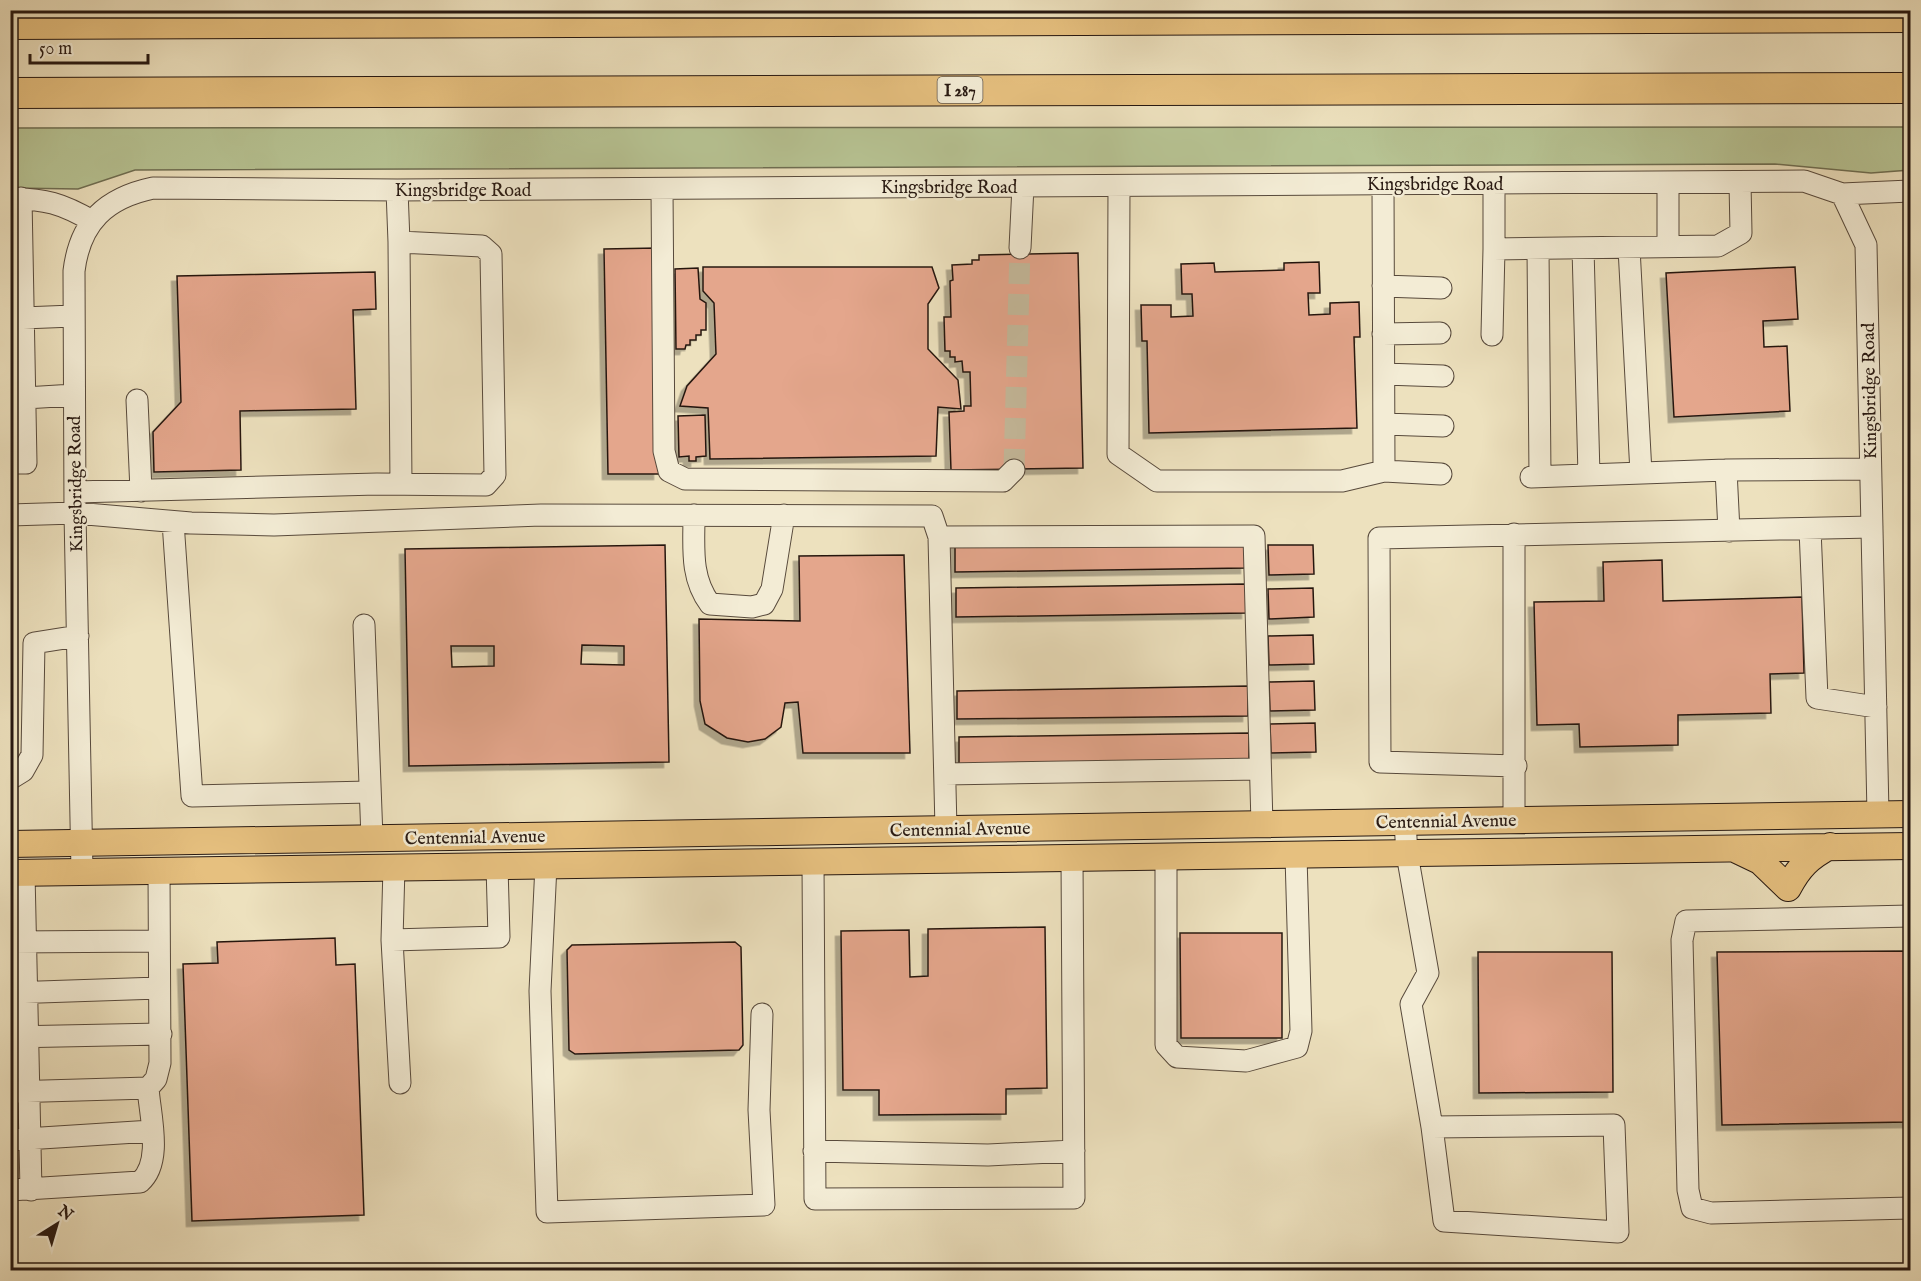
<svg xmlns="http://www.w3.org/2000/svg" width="1921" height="1281" font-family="'IM FELL English',serif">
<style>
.green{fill:#b7c393;stroke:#6f6e52;stroke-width:1.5}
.building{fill:#e4a68c;stroke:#271811;stroke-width:1.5;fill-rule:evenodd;filter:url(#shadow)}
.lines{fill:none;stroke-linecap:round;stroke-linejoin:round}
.minor-tunnel{stroke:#c5b99b;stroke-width:21;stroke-dasharray:21 10;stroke-linecap:butt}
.minor-casing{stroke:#584a3c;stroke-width:23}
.major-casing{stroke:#271811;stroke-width:28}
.highway-casing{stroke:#271811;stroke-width:32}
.minor{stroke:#f3ecd5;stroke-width:21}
.major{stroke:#e6c07f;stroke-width:26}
.highway{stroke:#e6c07f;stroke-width:30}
.labels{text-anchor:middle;stroke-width:5;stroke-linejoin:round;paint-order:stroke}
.shield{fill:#f3ecd5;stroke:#64584c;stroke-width:1.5}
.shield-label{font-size:16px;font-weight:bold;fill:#271811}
.street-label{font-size:18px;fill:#271811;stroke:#f3ecd5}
</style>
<defs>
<filter id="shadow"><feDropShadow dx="-5.5" dy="5.5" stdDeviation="0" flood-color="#0004"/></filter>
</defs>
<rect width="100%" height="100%" fill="#ede1be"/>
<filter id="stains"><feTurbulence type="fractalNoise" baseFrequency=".00333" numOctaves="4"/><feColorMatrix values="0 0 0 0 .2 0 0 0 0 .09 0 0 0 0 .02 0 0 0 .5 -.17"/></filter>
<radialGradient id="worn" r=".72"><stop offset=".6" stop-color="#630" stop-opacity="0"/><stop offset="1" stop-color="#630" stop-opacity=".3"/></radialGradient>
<path class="green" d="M 1910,127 L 1910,170 L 1871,173 L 1775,164 L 135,170 L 78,189 L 11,188 L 11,128 Z"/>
<path class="building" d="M 657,248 L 659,474 L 608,474 L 604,249 Z
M 1078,253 L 1083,468 L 951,470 L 949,412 L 964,411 L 964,406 L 971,406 L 970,372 L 963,372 L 962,361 L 955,362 L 955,357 L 950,357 L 950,351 L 945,351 L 944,317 L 951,317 L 950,281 L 953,280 L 952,265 L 972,264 L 972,260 L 979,260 L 979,255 Z
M 1319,262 L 1320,293 L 1308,293 L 1309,315 L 1330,314 L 1330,303 L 1359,302 L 1360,337 L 1354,337 L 1357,428 L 1149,433 L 1147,341 L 1142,341 L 1141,305 L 1171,305 L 1171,317 L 1193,316 L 1192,294 L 1182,294 L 1181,264 L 1214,263 L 1215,272 L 1284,270 L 1284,263 Z
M 703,267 L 932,267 L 939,288 L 928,304 L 928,349 L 958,380 L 961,409 L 938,407 L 936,456 L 710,459 L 708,408 L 680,406 L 687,386 L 716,354 L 714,303 L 703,291 Z
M 1795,267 L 1798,319 L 1763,321 L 1764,347 L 1787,346 L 1790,411 L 1674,417 L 1666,273 Z
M 698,268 L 700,299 L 706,303 L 706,330 L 701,330 L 701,335 L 696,335 L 696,340 L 690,340 L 690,345 L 686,345 L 685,349 L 676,349 L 675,269 Z
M 375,272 L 376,309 L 353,310 L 356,409 L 240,411 L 241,470 L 154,472 L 153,432 L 181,402 L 177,276 Z
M 705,415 L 706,456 L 696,457 L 696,461 L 689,461 L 689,456 L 679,457 L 678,416 Z
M 1245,539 L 1246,568 L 955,572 L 955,543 Z
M 665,545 L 669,762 L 409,766 L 405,549 ZM 582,645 L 624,646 L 624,665 L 581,664 ZM 451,646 L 494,646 L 494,666 L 452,667 Z
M 1268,545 L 1313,545 L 1314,574 L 1269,575 Z
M 904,555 L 910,753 L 803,753 L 798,702 L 785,703 L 781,727 L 765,739 L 748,742 L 727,738 L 705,724 L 700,701 L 699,619 L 800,621 L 799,556 Z
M 1662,560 L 1663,601 L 1802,597 L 1804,673 L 1770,674 L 1771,713 L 1678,715 L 1678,745 L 1580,747 L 1579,724 L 1537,725 L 1534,602 L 1604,601 L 1603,562 Z
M 1246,584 L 1247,613 L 956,617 L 956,588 Z
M 1313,588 L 1314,617 L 1269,619 L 1268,589 Z
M 1313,635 L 1314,664 L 1269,665 L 1268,636 Z
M 1314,681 L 1315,710 L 1270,711 L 1269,682 Z
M 1248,686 L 1248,716 L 957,719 L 957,691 Z
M 1315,723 L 1316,752 L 1271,753 L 1270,724 Z
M 1249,733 L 1249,762 L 959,766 L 959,737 Z
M 1045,927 L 1047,1088 L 1006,1089 L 1006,1114 L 879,1115 L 879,1090 L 843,1090 L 841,931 L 909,930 L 910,977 L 928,976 L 928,929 Z
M 1180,933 L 1282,933 L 1282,1038 L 1181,1038 Z
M 335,938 L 336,965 L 355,964 L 364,1215 L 192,1221 L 183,964 L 218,963 L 217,942 Z
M 735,942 L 741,947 L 743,1045 L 739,1050 L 575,1054 L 569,1050 L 567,950 L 572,945 Z
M 1910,951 L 1910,1122 L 1722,1125 L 1717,952 Z
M 1478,952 L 1612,952 L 1613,1092 L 1479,1093 Z"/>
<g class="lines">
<path class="minor-tunnel" d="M 1014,470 L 1020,248"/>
<g class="minor-casing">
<path id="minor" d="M 1668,182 L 1668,247
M 1494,183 L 1494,249 L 1718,246 L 1741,233 L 1740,182
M 1119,186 L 1118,454 L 1157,481 L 1342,481 L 1384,471 L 1383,184
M 662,189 L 664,451 L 669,471 L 685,479 L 1003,481 L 1014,470
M 1842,194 L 1910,191
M 10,199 C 44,198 63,204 92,221
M 399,242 L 401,484
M 1020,248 L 1023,186
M 1583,248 L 1589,475
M 1629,248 L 1641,473
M 1538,249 L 1540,476
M 1383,286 L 1441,288
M 23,318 L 73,316
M 1383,334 L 1440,333
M 1492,335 L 1494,249
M 1384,374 L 1443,376
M 25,398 L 74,395
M 137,400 L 141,491
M 1384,424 L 1443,426
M 10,463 L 26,463 L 21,198
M 1726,470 L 1729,531
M 1384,471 L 1441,474
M 1531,477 L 1726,470 L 1870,469
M 75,492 L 377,484 L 486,485 L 495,475 L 491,254 L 482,246 L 399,242 L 397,190
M 10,515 L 75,513 L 191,523 L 274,525 L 541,515 L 932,516 L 939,537 L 946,829
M 694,515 C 694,547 690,577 710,604 L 752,607 L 764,604 L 772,589 L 784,515
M 173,522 L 192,796 L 370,792
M 1810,529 L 1817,698 L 1876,707
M 1514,534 L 1514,820
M 939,537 L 1254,536 L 1262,824
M 364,625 L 372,838
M 1516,766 L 1380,762 L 1379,538 L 1872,527
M 945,774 L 1260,769
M 10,779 L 23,771 L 32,755 L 34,643 L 78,636
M 1405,822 L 1407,854 L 1428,973 L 1411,1004 L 1432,1127 L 1444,1221 L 1618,1232 L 1614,1125 L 1432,1127
M 1166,857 L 1166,1045 L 1177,1057 L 1246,1061 L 1297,1047 L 1301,1031 L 1296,856
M 813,862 L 815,1199 L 1074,1198 L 1072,858
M 546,865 L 540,991 L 547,1212 L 764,1205 L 759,1110 L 762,1014
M 394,867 L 392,940 L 499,937 L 497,866
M 82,871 L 75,513 L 74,271 C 80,222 106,198 153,188 L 397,190 L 1804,181 L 1842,194 L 1866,245 L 1878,814
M 24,873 L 31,1190
M 1910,916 L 1686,921 L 1682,940 L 1688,1190 L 1692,1208 L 1711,1213 L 1910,1208
M 392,940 L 400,1083
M 11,942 L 158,941
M 10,993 L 159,988
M 10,1037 L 161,1034
M 10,1092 L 148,1088
M 10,1140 L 152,1131
M 814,1151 L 988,1155 L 1074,1151
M 10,1190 L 140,1182 C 163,1162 150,1116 148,1088 L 156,1079 L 160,1063 L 159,871"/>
</g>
<g class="major-casing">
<path id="major" d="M 10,844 L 1910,814
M 1737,850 L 1760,861 L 1788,888 C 1799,867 1809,857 1830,846
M 10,873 L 1910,846"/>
</g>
<g class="highway-casing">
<path id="highway" d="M 10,24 L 1910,17
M 10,93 L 1910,88"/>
</g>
<use href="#minor" class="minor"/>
<use href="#major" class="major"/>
<use href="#highway" class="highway"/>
</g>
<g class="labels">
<rect class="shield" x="937.5" y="77" width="45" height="26" rx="4.5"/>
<g class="shield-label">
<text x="960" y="96">I 287</text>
</g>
<g class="street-label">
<text x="1435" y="190">Kingsbridge Road</text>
<text x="949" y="193">Kingsbridge Road</text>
<text x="463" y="196">Kingsbridge Road</text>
<text transform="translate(1869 391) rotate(-91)" y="6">Kingsbridge Road</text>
<text transform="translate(75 484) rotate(-91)" y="6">Kingsbridge Road</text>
<text transform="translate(1446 821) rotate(-1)" y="6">Centennial Avenue</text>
<text transform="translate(960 829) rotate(-1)" y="6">Centennial Avenue</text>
<text transform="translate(475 837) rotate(-1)" y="6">Centennial Avenue</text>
</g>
</g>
<rect width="1921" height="1281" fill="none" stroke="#ede1be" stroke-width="36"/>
<rect x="12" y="12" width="1897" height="1257" fill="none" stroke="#271811" stroke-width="3"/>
<rect x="18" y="18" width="1885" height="1245" fill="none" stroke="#271811" stroke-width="1.5"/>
<g transform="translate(57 1224) rotate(37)" stroke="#f3ecd5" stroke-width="4.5" paint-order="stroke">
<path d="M0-4.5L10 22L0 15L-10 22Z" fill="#271811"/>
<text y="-9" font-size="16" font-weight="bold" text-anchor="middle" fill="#271811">N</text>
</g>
<path d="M30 54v9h118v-9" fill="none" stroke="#271811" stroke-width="3"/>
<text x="39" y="54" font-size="18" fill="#271811" stroke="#f3ecd5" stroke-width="4.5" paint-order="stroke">50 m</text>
<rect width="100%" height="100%" filter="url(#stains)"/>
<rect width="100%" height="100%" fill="url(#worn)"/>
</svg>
